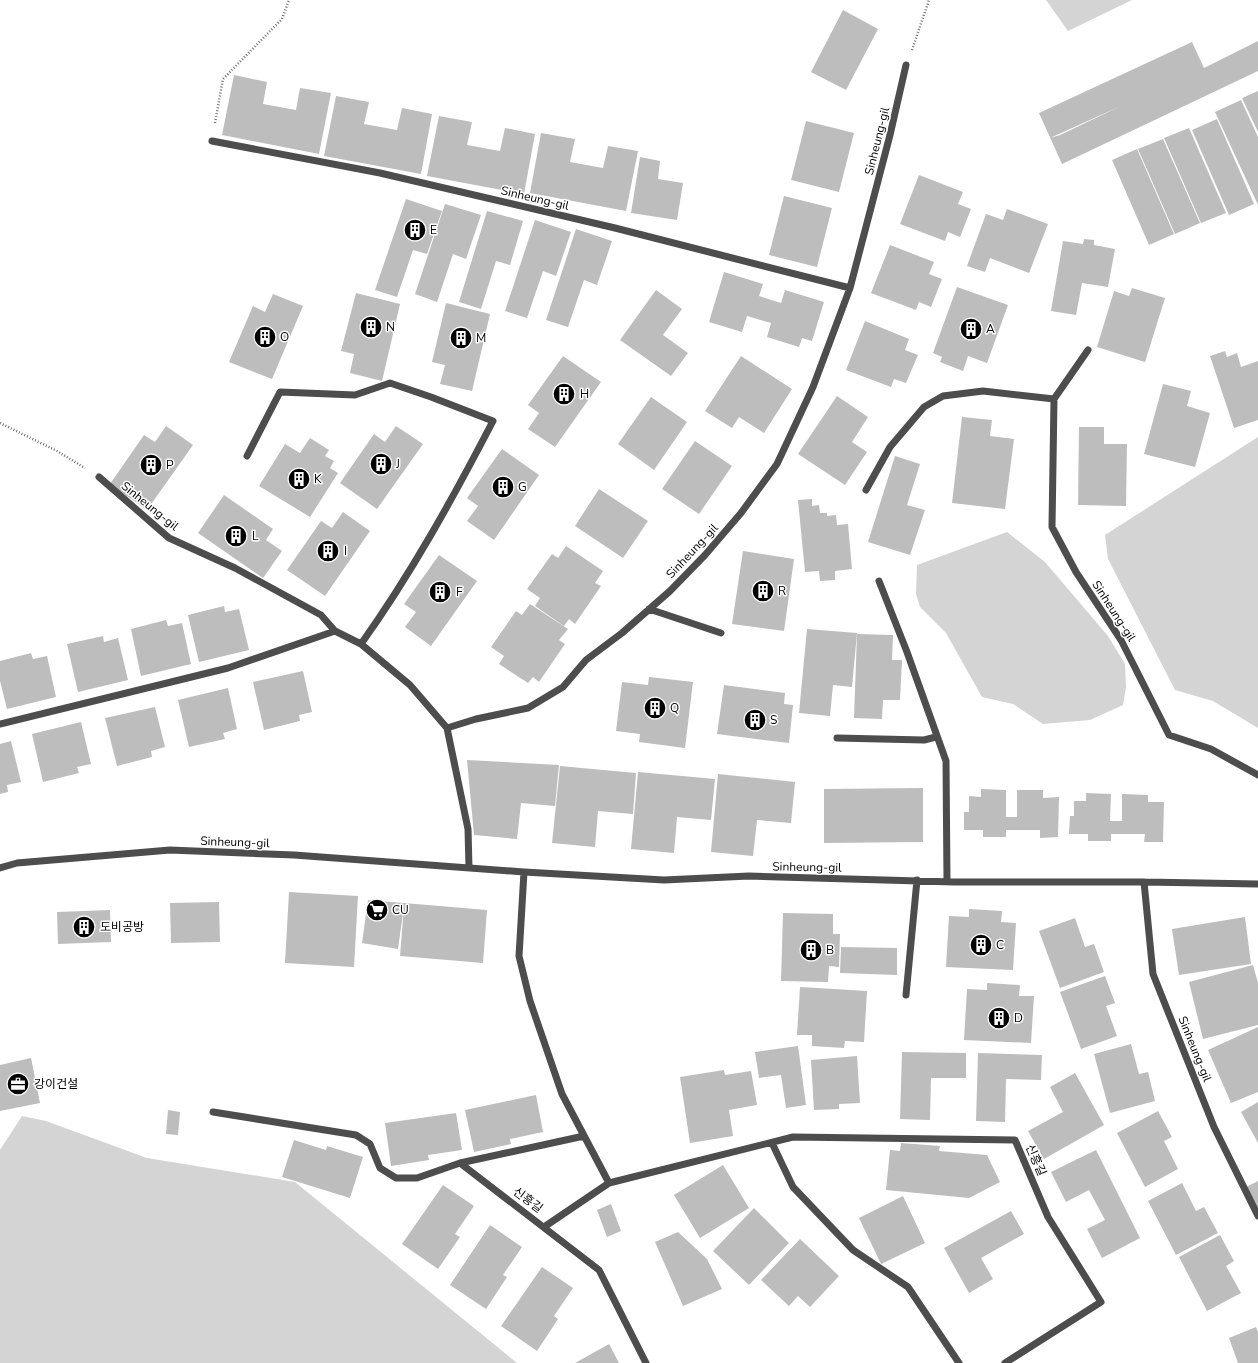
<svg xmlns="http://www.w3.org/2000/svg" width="1258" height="1363" font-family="'Nunito Sans','Noto Sans KR',sans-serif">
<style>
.green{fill:#d4d4d4}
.building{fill:#bdbdbd;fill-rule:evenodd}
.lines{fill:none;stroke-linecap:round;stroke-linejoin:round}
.path{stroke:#6f6f6f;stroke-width:2.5;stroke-dasharray:1 2;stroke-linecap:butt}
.minor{stroke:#4d4d4d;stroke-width:7}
.labels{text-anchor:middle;stroke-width:3;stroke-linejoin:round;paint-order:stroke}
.street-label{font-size:12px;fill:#000;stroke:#fff}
.poi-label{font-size:12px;fill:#000;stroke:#fff;text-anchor:start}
</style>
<rect width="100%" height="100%" fill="#fff"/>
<path class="green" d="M 1046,0 L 1132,0 L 1068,31 Z
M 1258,437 L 1258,728 L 1213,701 L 1175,690 L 1108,559 L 1105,535 Z
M 1007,532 L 1045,562 L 1108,636 L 1125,664 L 1126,687 L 1123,705 L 1090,720 L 1043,724 L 1013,704 L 982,697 L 946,633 L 920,607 L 916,594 L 917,565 Z
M 22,1116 L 46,1121 L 147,1158 L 295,1182 L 517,1363 L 0,1363 L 0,1150 Z"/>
<path class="building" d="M 843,10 L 878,29 L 846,90 L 811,72 Z
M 1258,41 L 1258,71 L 1062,164 L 1039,113 L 1192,42 L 1204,68 ZM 1123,105 L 1060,135 L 1050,138 Z
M 234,75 L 267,82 L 263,104 L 296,110 L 300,88 L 331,93 L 319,154 L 222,135 Z
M 1258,91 L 1258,132 L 1242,98 Z
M 336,96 L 369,102 L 364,124 L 397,130 L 402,108 L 432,114 L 421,174 L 324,156 Z
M 1241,100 L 1258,137 L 1258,205 L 1215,112 Z
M 439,116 L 472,122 L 467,145 L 500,151 L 505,128 L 535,134 L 524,194 L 427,176 Z
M 1217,119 L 1254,204 L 1229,215 L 1192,130 Z
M 806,121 L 854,133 L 839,192 L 791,180 Z
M 1189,128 L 1226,213 L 1201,223 L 1164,138 Z
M 541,133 L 575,139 L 570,162 L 603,168 L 608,146 L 638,151 L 626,211 L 530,193 Z
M 1163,139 L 1200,223 L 1175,234 L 1138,149 Z
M 1137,149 L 1174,234 L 1149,245 L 1112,160 Z
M 640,157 L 660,161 L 658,179 L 683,183 L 677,220 L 631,213 Z
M 919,175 L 963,192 L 958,204 L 971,209 L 960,237 L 948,232 L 945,241 L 900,224 Z
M 784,196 L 832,208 L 817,267 L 769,255 Z
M 406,199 L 442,211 L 427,254 L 413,250 L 397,297 L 375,290 Z
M 445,204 L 481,215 L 466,259 L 453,254 L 437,302 L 415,294 Z
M 1007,209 L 1048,224 L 1029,273 L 990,258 L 985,272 L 967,266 L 986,214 L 1003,220 Z
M 487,211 L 523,221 L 510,265 L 496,261 L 481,309 L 459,302 Z
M 535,220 L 571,232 L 556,276 L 543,271 L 527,318 L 505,311 Z
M 576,229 L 612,241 L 597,285 L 584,280 L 568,327 L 546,320 Z
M 1084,239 L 1094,240 L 1094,245 L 1115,249 L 1108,287 L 1082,283 L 1076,315 L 1051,311 L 1063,241 L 1083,244 Z
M 890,245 L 934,262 L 929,274 L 942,279 L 931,307 L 919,302 L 916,310 L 871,293 Z
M 724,272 L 763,284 L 759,296 L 781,303 L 785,290 L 824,302 L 812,341 L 802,338 L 799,347 L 767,337 L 771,323 L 747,316 L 742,332 L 709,322 Z
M 957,287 L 1008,305 L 987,363 L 968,356 L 963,371 L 940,362 L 942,357 L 933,353 Z
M 1132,288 L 1165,298 L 1145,362 L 1097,347 L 1114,291 L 1129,296 Z
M 656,290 L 682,309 L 663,335 L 688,353 L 671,376 L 620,340 Z
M 356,293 L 400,304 L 382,381 L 350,373 L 354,354 L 341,351 Z
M 273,294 L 303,306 L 272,379 L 229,362 L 253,306 L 265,312 Z
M 446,303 L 490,314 L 472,391 L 440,384 L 445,365 L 432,362 Z
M 865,321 L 909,339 L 905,350 L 918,355 L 906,383 L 894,379 L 891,387 L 846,370 Z
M 1225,351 L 1227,357 L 1237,353 L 1241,367 L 1258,361 L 1258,420 L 1234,428 L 1210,356 Z
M 563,356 L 601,382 L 555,447 L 528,429 L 539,413 L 528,405 Z
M 741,356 L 792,389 L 764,433 L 739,417 L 732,428 L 705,411 Z
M 1163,384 L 1191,391 L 1187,406 L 1210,413 L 1195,467 L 1144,454 Z
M 837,396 L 868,417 L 852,442 L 867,452 L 845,485 L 798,454 Z
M 651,397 L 687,422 L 654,470 L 618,444 Z
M 962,417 L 992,420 L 990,436 L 1014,439 L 1005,509 L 952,503 Z
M 166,426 L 193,445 L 147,510 L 110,484 L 144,435 L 155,442 Z
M 396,426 L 423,444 L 377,509 L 340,483 L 374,434 L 385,442 Z
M 1079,427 L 1104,427 L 1104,444 L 1127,444 L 1126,506 L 1078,505 Z
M 310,438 L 329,450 L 325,456 L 334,461 L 330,468 L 338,473 L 310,517 L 259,486 L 285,444 L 300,453 Z
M 695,441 L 732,466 L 699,514 L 662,489 Z
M 502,449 L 539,475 L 494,540 L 467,521 L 478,506 L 467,498 Z
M 895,456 L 920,464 L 907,505 L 925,510 L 910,555 L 868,542 Z
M 599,489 L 648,521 L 623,558 L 575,526 Z
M 224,495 L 273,529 L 266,540 L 282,551 L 263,578 L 198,533 Z
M 812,499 L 812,506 L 819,505 L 820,513 L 827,513 L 827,516 L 836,515 L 837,525 L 848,524 L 852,569 L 835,571 L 835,580 L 820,581 L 819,571 L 805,572 L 798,500 Z
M 343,512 L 370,531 L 325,596 L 287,570 L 321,521 L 332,528 Z
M 566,546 L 603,571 L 595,583 L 601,586 L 575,624 L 569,619 L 564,626 L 535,606 L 540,598 L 527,589 L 552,554 L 558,558 Z
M 743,551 L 794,559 L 784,631 L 732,624 Z
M 439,555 L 477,581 L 431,646 L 405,627 L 416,612 L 404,604 Z
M 530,604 L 568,629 L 559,640 L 565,644 L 539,682 L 533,677 L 528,683 L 499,664 L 504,656 L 491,647 L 516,611 L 522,615 Z
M 224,606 L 225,612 L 239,609 L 249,650 L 199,662 L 188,615 Z
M 166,620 L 168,626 L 182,623 L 191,664 L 141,676 L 131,629 Z
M 807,629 L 857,633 L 852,687 L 833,685 L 830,716 L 799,713 Z
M 857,634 L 893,635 L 892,660 L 902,660 L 900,700 L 883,700 L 882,719 L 854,718 Z
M 103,636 L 104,642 L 118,638 L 128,680 L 78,692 L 67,644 Z
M 31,653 L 33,659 L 47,656 L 56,697 L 7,709 L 0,681 L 0,661 Z
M 303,671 L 312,712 L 299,715 L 300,721 L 264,730 L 253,682 Z
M 649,677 L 693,682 L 685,748 L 639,742 L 640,734 L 616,731 L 622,682 L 648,685 Z
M 724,685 L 785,693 L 784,704 L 793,705 L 789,743 L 717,734 Z
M 228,688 L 237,729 L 223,733 L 225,739 L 189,747 L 178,700 Z
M 155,707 L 165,747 L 151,751 L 152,757 L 117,766 L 105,718 Z
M 81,722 L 91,764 L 77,767 L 79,773 L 43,782 L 32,734 Z
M 11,741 L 21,782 L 7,785 L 8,792 L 0,794 L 0,744 Z
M 467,760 L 559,765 L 555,806 L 521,803 L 517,839 L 474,835 Z
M 560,766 L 636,773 L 633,814 L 598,811 L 595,847 L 552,843 Z
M 638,772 L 715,779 L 711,820 L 677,817 L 674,853 L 631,849 Z
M 718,774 L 795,782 L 791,823 L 757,820 L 753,856 L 711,852 Z
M 923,788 L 923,842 L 824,843 L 824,789 Z
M 981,789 L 1006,790 L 1006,817 L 1017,817 L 1017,790 L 1043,790 L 1043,798 L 1059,797 L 1058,837 L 1040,838 L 1040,830 L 1006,830 L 1006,837 L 983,837 L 983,830 L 964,830 L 964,812 L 969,812 L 969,796 L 981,797 Z
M 1086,793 L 1111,794 L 1110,821 L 1122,821 L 1122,794 L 1148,795 L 1148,802 L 1164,802 L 1163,842 L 1144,842 L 1145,834 L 1111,834 L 1111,841 L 1088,841 L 1088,834 L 1069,834 L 1070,816 L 1074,816 L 1074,801 L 1086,801 Z
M 289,892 L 358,896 L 354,967 L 285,963 Z
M 368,900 L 487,910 L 483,963 L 400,956 L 404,906 L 398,949 L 362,943 Z
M 219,902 L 220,942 L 171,943 L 170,903 Z
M 969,909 L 1002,911 L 1001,922 L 1016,923 L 1013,970 L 946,967 L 949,916 L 969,917 Z
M 110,910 L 111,942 L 58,944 L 57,912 Z
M 783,913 L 833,914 L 833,934 L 840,934 L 839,967 L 829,966 L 828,982 L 781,981 Z
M 1245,917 L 1251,964 L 1179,975 L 1172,929 Z
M 1075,918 L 1085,947 L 1094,944 L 1104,972 L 1060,988 L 1039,931 Z
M 841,947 L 897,948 L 897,975 L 840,973 Z
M 1253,965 L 1258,983 L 1258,1025 L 1203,1039 L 1189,982 Z
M 1105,976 L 1115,1003 L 1106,1006 L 1117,1036 L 1081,1049 L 1060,992 Z
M 987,983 L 1020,985 L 1019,996 L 1034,996 L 1031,1043 L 964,1040 L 967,989 L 987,990 Z
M 800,987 L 867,991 L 864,1042 L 845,1041 L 844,1048 L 812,1046 L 812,1035 L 797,1035 Z
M 1258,1027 L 1258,1092 L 1231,1103 L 1208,1050 Z
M 1131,1044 L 1139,1074 L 1148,1072 L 1155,1101 L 1110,1113 L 1094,1054 Z
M 798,1046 L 806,1105 L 786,1108 L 781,1075 L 759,1078 L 755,1052 Z
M 902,1052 L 966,1053 L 966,1078 L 931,1078 L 930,1120 L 900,1119 Z
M 978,1053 L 1042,1055 L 1041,1080 L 1006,1079 L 1005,1122 L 976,1121 Z
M 857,1056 L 860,1103 L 839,1104 L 839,1109 L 814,1110 L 811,1060 Z
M 31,1058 L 40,1103 L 0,1111 L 0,1065 Z
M 724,1070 L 725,1075 L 751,1071 L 757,1105 L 729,1110 L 733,1136 L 690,1143 L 680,1077 Z
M 1075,1073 L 1104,1125 L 1044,1159 L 1028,1131 L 1063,1112 L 1050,1087 Z
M 536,1095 L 543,1132 L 510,1139 L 511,1144 L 474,1152 L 465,1110 Z
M 1258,1102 L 1258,1143 L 1241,1112 Z
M 168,1110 L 180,1112 L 178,1135 L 166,1134 Z
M 1158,1111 L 1172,1137 L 1164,1141 L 1178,1169 L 1145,1187 L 1117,1133 Z
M 456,1113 L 462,1150 L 428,1155 L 429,1160 L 391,1166 L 385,1123 Z
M 294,1140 L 326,1150 L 327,1146 L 363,1157 L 350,1198 L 282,1177 Z
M 901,1143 L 940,1146 L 939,1151 L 987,1155 L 1000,1182 L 969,1198 L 886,1190 L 890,1150 L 900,1151 Z
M 1096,1150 L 1140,1238 L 1102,1258 L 1087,1229 L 1105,1220 L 1089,1190 L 1066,1202 L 1051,1172 Z
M 723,1165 L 749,1208 L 700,1238 L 674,1195 Z
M 1258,1181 L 1258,1214 L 1244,1188 Z
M 1182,1183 L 1196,1211 L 1204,1207 L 1218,1233 L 1176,1255 L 1148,1201 Z
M 443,1185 L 474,1206 L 455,1234 L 460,1237 L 438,1269 L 402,1244 Z
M 903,1196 L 925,1243 L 881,1264 L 859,1218 Z
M 611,1204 L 621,1231 L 607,1237 L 597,1210 Z
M 754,1208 L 789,1243 L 749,1285 L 713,1251 Z
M 1011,1211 L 1024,1234 L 981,1258 L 993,1279 L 969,1293 L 944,1248 Z
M 490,1225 L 522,1247 L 503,1275 L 507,1277 L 486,1309 L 450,1285 Z
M 678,1232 L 707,1259 L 722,1289 L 683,1306 L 655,1242 Z
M 1220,1235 L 1234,1261 L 1226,1266 L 1241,1293 L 1207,1311 L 1179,1257 Z
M 800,1239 L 839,1276 L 810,1307 L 798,1296 L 789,1306 L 761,1280 Z
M 542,1267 L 573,1288 L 554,1316 L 558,1319 L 537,1351 L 501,1326 Z
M 1256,1327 L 1258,1332 L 1258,1363 L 1238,1363 L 1229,1338 Z
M 609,1344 L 619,1363 L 575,1363 Z"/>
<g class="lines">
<path class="path" d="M 912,50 L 929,0
M 215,123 L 223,79 L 282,19 L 289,0
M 0,423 L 57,451 L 85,468"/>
<path class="minor" d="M 212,141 L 380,173 L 615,228 L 850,288
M 1054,399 L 1052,527 L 1076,572 L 1121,640 L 1169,735 L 1211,749 L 1258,775
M 247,456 L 280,392 L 355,395 L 390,383 L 431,397 L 493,421 C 453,498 411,574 361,644
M 99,477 L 169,538 L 235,568 L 321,615 L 335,631 L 361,644 L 410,685 L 447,728 L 468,829 L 469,868
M 866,490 L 890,447 L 924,407 L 943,396 L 983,391 L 1054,399 L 1088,350
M 879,581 L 907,652 L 946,761 L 947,881
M 649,609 L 721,633
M 0,724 L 228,668 L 335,631
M 447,728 L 476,719 L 528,708 L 563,687 L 586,660 L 622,633 L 670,591 L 705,555 L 741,513 L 777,464 L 813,387 L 850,288 L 890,135 L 906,65
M 837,738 L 924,740 L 936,737
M 0,868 L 17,863 L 170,850 L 294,855 L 524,872 L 664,880 L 749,876 L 954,882 L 1144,882 L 1258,884
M 524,872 L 519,956 L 530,1001 L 562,1094 L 609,1183
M 1144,882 L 1153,974 L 1214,1127 L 1258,1216
M 906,995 L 917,880
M 213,1112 L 356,1135 L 370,1144 L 380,1168 L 396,1178 L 417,1178 L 460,1163
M 584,1136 L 460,1163 L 599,1270 L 646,1363
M 772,1143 L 793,1187 L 853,1250 L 908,1287 L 959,1363
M 544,1227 L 609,1183 L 793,1137 L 1015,1140 L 1048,1217 L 1101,1302 L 1005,1363"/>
</g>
<defs>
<g id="building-disc" transform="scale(1.15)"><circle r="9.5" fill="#000" stroke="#fff"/><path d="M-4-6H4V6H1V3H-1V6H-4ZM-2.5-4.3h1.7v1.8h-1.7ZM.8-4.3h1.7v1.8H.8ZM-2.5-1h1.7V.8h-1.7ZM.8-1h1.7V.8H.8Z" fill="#fff"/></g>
<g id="supermarket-disc" transform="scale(1.15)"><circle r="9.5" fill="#000" stroke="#fff"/><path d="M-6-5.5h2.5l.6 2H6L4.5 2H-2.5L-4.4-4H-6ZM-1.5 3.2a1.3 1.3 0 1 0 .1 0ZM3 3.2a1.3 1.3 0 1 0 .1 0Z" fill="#fff"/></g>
<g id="office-disc" transform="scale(1.15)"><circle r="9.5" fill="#000" stroke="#fff"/><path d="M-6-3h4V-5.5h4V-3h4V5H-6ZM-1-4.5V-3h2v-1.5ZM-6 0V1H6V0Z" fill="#fff"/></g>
</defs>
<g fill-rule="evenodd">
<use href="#building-disc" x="415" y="230"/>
<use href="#building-disc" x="371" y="327"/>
<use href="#building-disc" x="971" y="329"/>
<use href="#building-disc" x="265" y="337"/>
<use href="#building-disc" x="461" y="338"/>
<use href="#building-disc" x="564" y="394"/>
<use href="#building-disc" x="381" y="464"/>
<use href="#building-disc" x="151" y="465"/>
<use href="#building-disc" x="299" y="479"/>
<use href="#building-disc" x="503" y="487"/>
<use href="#building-disc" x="236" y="536"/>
<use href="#building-disc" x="328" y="551"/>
<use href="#building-disc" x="763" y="591"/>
<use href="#building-disc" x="440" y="592"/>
<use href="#building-disc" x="655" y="708"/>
<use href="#building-disc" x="755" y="720"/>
<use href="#supermarket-disc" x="377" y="910"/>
<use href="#building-disc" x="84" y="927"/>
<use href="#building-disc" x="981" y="945"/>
<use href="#building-disc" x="811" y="950"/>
<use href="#building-disc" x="999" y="1018"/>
<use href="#office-disc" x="18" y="1084"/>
</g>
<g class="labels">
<g class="street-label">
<text transform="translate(877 141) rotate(-76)" y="4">Sinheung-gil</text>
<text transform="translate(535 198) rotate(13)" y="4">Sinheung-gil</text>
<text transform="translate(150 506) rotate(39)" y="4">Sinheung-gil</text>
<text transform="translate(692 551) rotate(-47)" y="4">Sinheung-gil</text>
<text transform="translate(1114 611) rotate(57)" y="4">Sinheung-gil</text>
<text transform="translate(235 842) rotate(2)" y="4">Sinheung-gil</text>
<text transform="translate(807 867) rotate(1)" y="4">Sinheung-gil</text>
<text transform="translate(1195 1049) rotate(68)" y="4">Sinheung-gil</text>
<text transform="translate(1036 1160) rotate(66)" y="4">신흥길</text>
<text transform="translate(528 1200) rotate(37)" y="4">신흥길</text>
</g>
<g class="poi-label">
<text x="430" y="234">E</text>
<text x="386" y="331">N</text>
<text x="986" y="333">A</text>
<text x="280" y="341">O</text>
<text x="476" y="342">M</text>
<text x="580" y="398">H</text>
<text x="396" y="468">J</text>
<text x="166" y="469">P</text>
<text x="314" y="483">K</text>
<text x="518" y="491">G</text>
<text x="252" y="540">L</text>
<text x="344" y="555">I</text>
<text x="778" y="595">R</text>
<text x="456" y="596">F</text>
<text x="670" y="712">Q</text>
<text x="770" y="724">S</text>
<text x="392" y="914">CU</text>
<text x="100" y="931">도비공방</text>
<text x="996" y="949">C</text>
<text x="826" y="954">B</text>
<text x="1014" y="1022">D</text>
<text x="34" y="1088">강이건설</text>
</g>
</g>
</svg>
